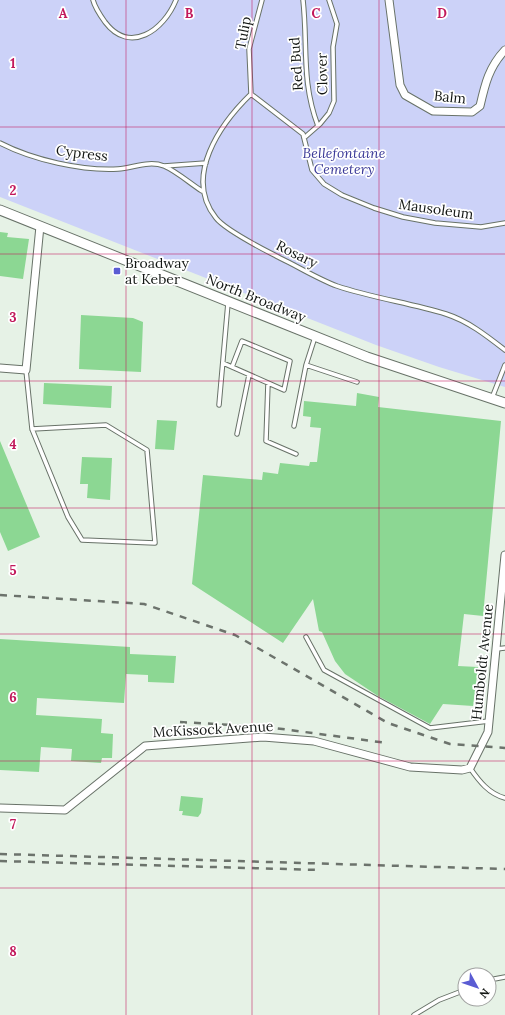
<svg xmlns="http://www.w3.org/2000/svg" width="505" height="1015" font-family="Lora,serif">
<style>
.green{fill:#ccd2f8}
.building{fill:#8cd793}
.lines{fill:none;stroke-linecap:round;stroke-linejoin:round}
.lane-casing{stroke:#687268;stroke-width:5.5}
.street-casing{stroke:#687268;stroke-width:9}
.secondary-casing{stroke:#687268;stroke-width:11}
.lane{stroke:#fff;stroke-width:3.5}
.street{stroke:#fff;stroke-width:7}
.secondary{stroke:#fff;stroke-width:9}
.rail{stroke:#6c736c;stroke-width:2.5;stroke-dasharray:7 7;stroke-linecap:butt}
.grid{fill:none;stroke:#c2185b;stroke-width:1;stroke-opacity:0.55}
.poi-dot{fill:#5a5cd3;stroke:#fff;stroke-width:1.5}
.labels{text-anchor:middle;stroke-width:3.5;stroke-linejoin:round;paint-order:stroke}
.street-label{font-size:14px;fill:#131714;stroke:#fff}
.park-label{font-size:14px;font-style:italic;fill:#3b3a98;stroke:#fff}
.poi-label{font-size:14px;fill:#131714;stroke:#fff;text-anchor:start}
.grid-label{font-size:13px;text-anchor:middle;font-weight:bold;fill:#c2185b;stroke:#fff;stroke-width:3.5;stroke-linejoin:round;paint-order:stroke}
</style>
<rect width="100%" height="100%" fill="#e6f2e6"/>
<path class="green" d="M 0,0 L 505,0 L 505,387 L 439,367 L 376,345 L 0,197 Z"/>
<path class="building" d="M 0,232 L 8,233 L 7,237 L 29,239 L 23,279 L 0,276 Z
M 81,315 L 133,318 L 143,322 L 141,372 L 79,369 Z
M 44,383 L 112,386 L 111,408 L 43,404 Z
M 357,393 L 379,397 L 378,407 L 501,421 L 483,616 L 464,614 L 458,666 L 478,667 L 473,706 L 443,704 L 430,724 L 378,696 L 345,674 L 335,661 L 322,632 L 319,631 L 313,599 L 283,643 L 192,584 L 203,475 L 262,480 L 263,472 L 278,474 L 280,463 L 309,466 L 310,462 L 317,462 L 321,428 L 310,427 L 311,417 L 303,416 L 304,401 L 356,406 Z
M 157,420 L 177,421 L 174,450 L 155,449 Z
M 0,441 L 40,537 L 8,551 L 0,532 Z
M 82,457 L 112,458 L 110,500 L 87,498 L 88,484 L 80,484 Z
M 0,639 L 130,647 L 130,654 L 176,656 L 174,683 L 148,682 L 148,675 L 126,674 L 124,703 L 37,698 L 36,715 L 102,719 L 101,733 L 113,734 L 112,758 L 102,758 L 101,763 L 71,761 L 72,749 L 41,747 L 39,772 L 0,770 Z
M 181,796 L 203,798 L 201,813 L 198,817 L 182,815 L 183,811 L 179,811 Z"/>
<g class="lines">
<g class="lane-casing">
<path id="lane" d="M 93,0 C 95,8 100,15 105,22 C 130,55 164,30 176,0
M 303,0 C 308,45 301,81 318,126
M 251,94 C 220,124 183,177 216,218 C 226,231 265,250 280,258 C 299,267 318,279 337,286 C 373,298 410,303 446,314 C 468,321 487,336 505,350
M 251,94 L 303,134 L 312,170 L 324,184 L 342,195 L 374,208 L 403,217 L 435,223 L 481,227 L 505,223
M 251,94 L 249,49 L 262,0
M 304,138 L 320,124 L 329,113 L 334,101 L 333,47 L 337,24 L 329,0
M 0,143 C 33,160 82,171 118,169 C 133,168 149,160 164,166 C 176,171 191,184 202,191
M 164,166 L 206,163
M 223,363 L 284,390 L 290,361 L 242,341 L 232,367
M 306,365 L 357,382
M 26,370 L 32,429 L 68,517 L 82,540 L 155,543 L 147,450 L 106,425 L 32,429
M 268,383 L 266,441 L 296,454
M 492,398 L 505,365
M 219,405 L 228,303
M 294,426 L 306,365 L 315,337
M 237,434 L 249,375
M 306,637 L 324,670 L 430,728 L 489,721
M 496,649 L 505,648
M 470,768 C 479,781 489,794 505,798
M 489,980 L 505,977
M 414,1015 L 439,1000 L 465,990"/>
</g>
<g class="street-casing">
<path id="street" d="M 389,0 L 400,85 L 405,95 L 433,111 L 472,112 L 480,106 C 485,84 489,67 505,50
M 0,368 L 26,370 L 40,226
M 0,808 L 65,810 L 145,746 L 263,737 L 314,741 L 410,767 L 462,770 L 470,768 L 488,732 L 505,555"/>
</g>
<g class="secondary-casing">
<path id="secondary" d="M 0,210 L 367,357 L 505,403"/>
</g>
<use href="#lane" class="lane"/>
<use href="#street" class="street"/>
<use href="#secondary" class="secondary"/>
<path class="rail" d="M 0,595 L 144,604 L 235,635 L 388,723 L 450,744 L 505,748
M 180,722 L 267,727 L 387,743
M 0,854 L 505,869
M 0,861 L 320,870"/>
</g>
<path class="grid" d="M 126,0 L 126,1015M 252,0 L 252,1015M 379,0 L 379,1015M 0,127 L 505,127M 0,254 L 505,254M 0,381 L 505,381M 0,508 L 505,508M 0,634 L 505,634M 0,761 L 505,761M 0,888 L 505,888"/>
<rect class="poi-dot" x="113" y="267" width="8" height="8" rx="2"/>
<g class="labels">
<g class="street-label">
<text transform="translate(243 33) rotate(-79)" y="5">Tulip</text>
<text transform="translate(296 64) rotate(-94)" y="5">Red Bud</text>
<text transform="translate(322 74) rotate(-91)" y="5">Clover</text>
<text transform="translate(450 97) rotate(6)" y="5">Balm</text>
<text transform="translate(82 153) rotate(7)" y="5">Cypress</text>
<text transform="translate(436 209) rotate(8)" y="5">Mausoleum</text>
<text transform="translate(297 254) rotate(26)" y="5">Rosary</text>
<text transform="translate(256 298) rotate(22)" y="5">North Broadway</text>
<text transform="translate(482 662) rotate(-84)" y="5">Humboldt Avenue</text>
<text transform="translate(213 729) rotate(-3)" y="5">McKissock Avenue</text>
</g>
<g class="park-label">
<text x="344" y="158">Bellefontaine<tspan x="344" dy="16">Cemetery</tspan></text>
</g>
<g class="poi-label">
<text x="125" y="268">Broadway<tspan x="125" dy="16">at Keber</tspan></text>
</g>
</g>
<g class="grid-label">
<text x="63" y="18">A</text>
<text x="189" y="18">B</text>
<text x="316" y="18">C</text>
<text x="442" y="18">D</text>
<text x="13" y="68">1</text>
<text x="13" y="195">2</text>
<text x="13" y="322">3</text>
<text x="13" y="449">4</text>
<text x="13" y="575">5</text>
<text x="13" y="702">6</text>
<text x="13" y="829">7</text>
<text x="13" y="956">8</text>
</g>
<g transform="translate(477 987) rotate(130)"><circle r="19" fill="#ffffff" stroke="#a1a2a1"/>
<path d="M0-3L7 15L0 10L-7 15Z" fill="#5a5cd3"/>
<text y="-6" font-size="11" font-weight="bold" text-anchor="middle" fill="#131714">N</text>
</g>
</svg>
